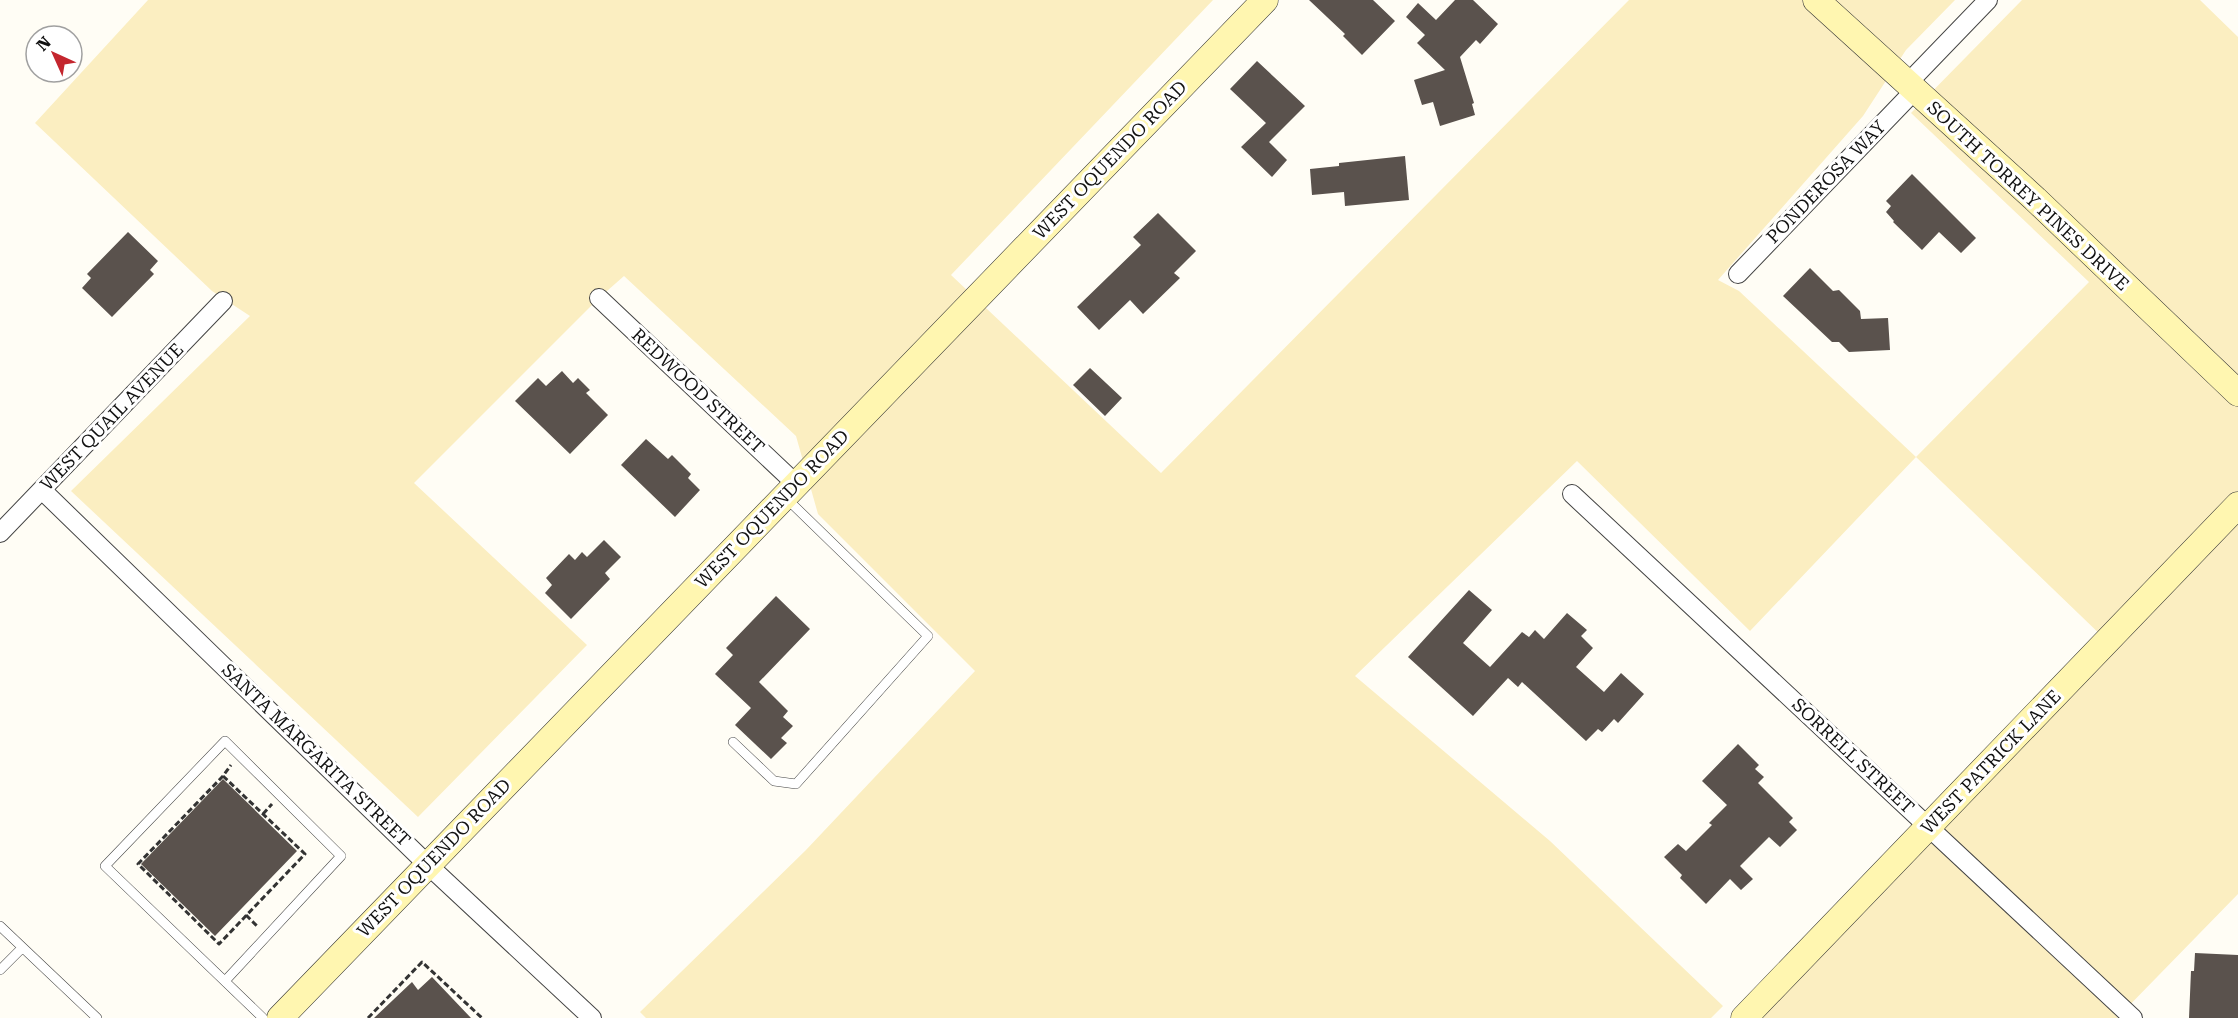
<svg xmlns="http://www.w3.org/2000/svg" width="2238" height="1018" font-family="'Roboto Serif',serif">
<style>
.sand{fill:#fbeec1}
.building{fill:#5a524d}
.lines{fill:none;stroke-linecap:round;stroke-linejoin:round}
.lane-casing{stroke:#444;stroke-width:10}
.street-casing{stroke:#444;stroke-width:20}
.secondary-casing{stroke:#333;stroke-width:27}
.path{stroke:#333;stroke-width:3;stroke-dasharray:6 3;stroke-linecap:butt}
.lane{stroke:#fff;stroke-width:9}
.street{stroke:#fff;stroke-width:18}
.secondary{stroke:#fff6b0;stroke-width:26}
.labels{text-anchor:middle;stroke-width:6;stroke-linejoin:round;paint-order:stroke}
.street-label{font-size:18px;fill:#111;stroke:#fff}
</style>
<rect width="100%" height="100%" fill="#fffdf5"/>
<path class="sand" d="M 148,0 L 1213,0 L 951,275 L 1161,473 L 1629,0 L 1955,0 L 1906,50 L 1863,116 L 1718,280 L 1739,291 L 1916,457 L 2089,282 L 1911,113 L 2022,0 L 2200,0 L 2238,37 L 2238,894 L 2117,1018 L 1758,1018 L 2107,641 L 1916,457 L 1750,631 L 1577,461 L 1355,676 L 1550,841 L 1723,1006 L 1711,1018 L 646,1018 L 640,1012 L 806,850 L 975,671 L 818,514 L 796,436 L 624,276 L 599,298 L 414,483 L 587,645 L 418,817 L 71,491 L 250,316 L 212,291 L 35,123 Z"/>
<path class="building" d="M 1309,0 L 1373,0 L 1395,21 L 1362,55 L 1343,36 L 1345,34 Z
M 1455,0 L 1473,0 L 1498,24 L 1480,44 L 1476,40 L 1460,57 L 1474,103 L 1472,104 L 1475,115 L 1440,126 L 1433,102 L 1422,105 L 1414,80 L 1445,70 L 1417,43 L 1425,35 L 1406,17 L 1418,3 L 1436,20 Z
M 1257,61 L 1305,106 L 1269,142 L 1287,160 L 1272,177 L 1241,147 L 1266,123 L 1230,89 Z
M 1405,156 L 1409,200 L 1345,206 L 1344,192 L 1312,195 L 1310,169 L 1339,166 L 1339,163 Z
M 1912,174 L 1976,238 L 1961,253 L 1939,232 L 1922,250 L 1893,222 L 1894,221 L 1886,212 L 1891,206 L 1886,201 Z
M 1158,213 L 1196,251 L 1174,273 L 1180,278 L 1143,314 L 1130,300 L 1099,330 L 1077,307 L 1141,245 L 1133,237 Z
M 128,232 L 158,261 L 150,270 L 154,274 L 112,317 L 82,288 L 91,278 L 87,274 Z
M 1810,268 L 1833,291 L 1839,290 L 1860,311 L 1861,319 L 1888,318 L 1890,350 L 1849,352 L 1839,342 L 1832,342 L 1783,296 Z
M 1090,368 L 1122,398 L 1105,416 L 1073,385 Z
M 562,371 L 573,383 L 578,378 L 590,390 L 586,393 L 608,415 L 570,454 L 515,401 L 538,378 L 546,386 Z
M 646,439 L 668,459 L 672,455 L 691,474 L 688,478 L 700,490 L 675,517 L 621,465 Z
M 604,540 L 621,557 L 605,573 L 610,579 L 571,619 L 545,593 L 552,585 L 546,578 L 569,554 L 575,560 L 582,552 L 587,557 Z
M 1469,590 L 1492,610 L 1463,643 L 1490,667 L 1522,632 L 1529,637 L 1535,630 L 1544,639 L 1567,613 L 1587,630 L 1581,636 L 1593,648 L 1576,667 L 1604,692 L 1621,673 L 1644,694 L 1618,723 L 1614,719 L 1602,732 L 1598,729 L 1586,741 L 1522,682 L 1518,687 L 1508,678 L 1473,716 L 1408,657 Z
M 776,596 L 810,629 L 759,682 L 788,711 L 783,717 L 793,726 L 781,738 L 787,743 L 771,759 L 735,725 L 751,708 L 715,674 L 733,655 L 726,648 Z
M 1738,744 L 1759,765 L 1755,769 L 1764,777 L 1758,783 L 1793,818 L 1789,822 L 1797,830 L 1780,847 L 1769,837 L 1740,866 L 1753,879 L 1741,890 L 1730,879 L 1706,904 L 1680,878 L 1682,875 L 1664,857 L 1678,844 L 1686,851 L 1712,825 L 1709,823 L 1727,805 L 1702,781 Z
M 223,779 L 297,851 L 215,936 L 141,864 Z
M 2195,953 L 2238,955 L 2238,1018 L 2189,1018 L 2191,971 L 2194,971 Z
M 432,977 L 471,1018 L 374,1018 L 412,982 L 418,990 Z"/>
<g class="lines">
<g class="lane-casing">
<path id="lane" d="M 733,742 L 774,781 L 796,784 L 928,636 L 786,498
M 0,926 L 97,1018
M 0,970 L 22,948
M 225,981 L 341,856 L 225,741 L 105,866 L 263,1018"/>
</g>
<g class="street-casing">
<path id="street" d="M 1907,84 L 1988,0
M 1738,274 L 1914,91
M 599,298 L 796,484
M 42,490 L 428,865 L 592,1018
M 1572,494 L 2133,1018
M 0,533 L 223,301"/>
</g>
<g class="secondary-casing">
<path id="secondary" d="M 1816,0 L 2035,199 L 2238,393
M 280,1018 L 1265,0
M 1744,1018 L 2238,505"/>
</g>
<path class="path" d="M 223,776 L 305,854 L 219,944 L 138,864 L 223,776 L 231,765
M 263,814 L 272,804
M 246,915 L 258,927
M 368,1018 L 422,962 L 482,1018"/>
<use href="#lane" class="lane"/>
<use href="#street" class="street"/>
<use href="#secondary" class="secondary"/>
</g>
<g class="labels">
<g class="street-label">
<text transform="translate(1110 160) rotate(-46)" y="6">WEST OQUENDO ROAD</text>
<text transform="translate(1826 182) rotate(-46)" y="6">PONDEROSA WAY</text>
<text transform="translate(2028 196) rotate(43)" y="6">SOUTH TORREY PINES DRIVE</text>
<text transform="translate(698 391) rotate(43)" y="6">REDWOOD STREET</text>
<text transform="translate(112 417) rotate(-46)" y="6">WEST QUAIL AVENUE</text>
<text transform="translate(772 509) rotate(-46)" y="6">WEST OQUENDO ROAD</text>
<text transform="translate(316 755) rotate(44)" y="6">SANTA MARGARITA STREET</text>
<text transform="translate(1853 756) rotate(43)" y="6">SORRELL STREET</text>
<text transform="translate(1991 762) rotate(-46)" y="6">WEST PATRICK LANE</text>
<text transform="translate(434 858) rotate(-46)" y="6">WEST OQUENDO ROAD</text>
</g>
</g>
<g transform="translate(54 54) rotate(315)"><circle r="28" fill="#ffffff" stroke="#a0a0a0" stroke-width="1.5"/>
<path d="M0-4.5L10 22L0 15L-10 22Z" fill="#c4262e"/>
<text y="-9" font-size="16" font-weight="bold" text-anchor="middle" fill="#111111">N</text>
</g>
</svg>
